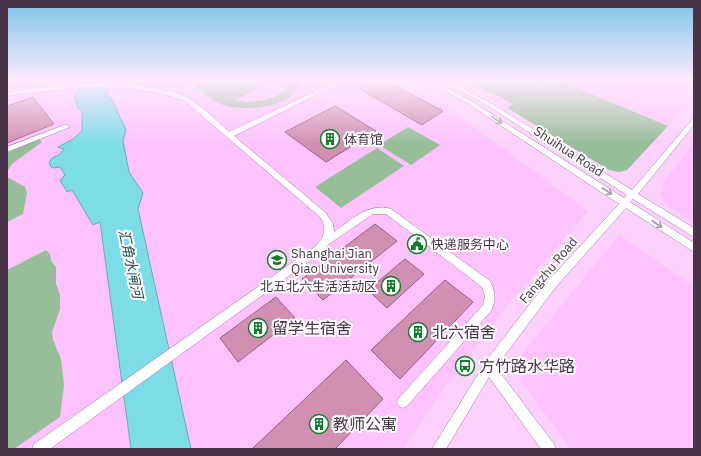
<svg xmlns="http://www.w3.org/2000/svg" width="701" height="456" font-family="'IBM Plex Sans','Noto Sans SC',sans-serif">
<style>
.built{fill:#fec3fe}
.green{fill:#97bd99}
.water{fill:#7cdce8;stroke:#6da9b8}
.building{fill:#d18fb2;stroke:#9a5c7e}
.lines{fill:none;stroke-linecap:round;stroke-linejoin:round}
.minor-casing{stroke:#a675a6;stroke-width:1}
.minor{fill:#fff;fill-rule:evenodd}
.oneway{stroke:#a499a4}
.labels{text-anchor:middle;stroke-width:4;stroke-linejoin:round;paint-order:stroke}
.poi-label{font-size:13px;fill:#493349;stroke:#fff;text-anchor:start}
.street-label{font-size:13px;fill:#493349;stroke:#fff}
.water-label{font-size:14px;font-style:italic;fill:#234f55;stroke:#fff}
.near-poi-label{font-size:16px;fill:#493349;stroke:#fff;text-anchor:start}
</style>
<rect width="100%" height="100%" fill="#fcd1fc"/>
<path class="built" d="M 7,80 L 396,80 L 446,107 L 588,211 L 504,309 L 441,392 L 403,449 L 7,449 Z
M 475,80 L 549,80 L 507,108 L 466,85 Z
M 558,80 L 694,80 L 694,97 L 668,126 Z
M 694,144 L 694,223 L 668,206 L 660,194 L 661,185 Z
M 619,235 L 694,287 L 694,449 L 571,449 L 521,382 L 518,359 Z"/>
<path class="green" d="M 188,80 L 279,80 L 235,100 C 250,104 287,101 289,80 L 300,80 C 299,108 243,112 223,105 C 210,100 199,89 188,80 Z
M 488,80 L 547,80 L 525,96 L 549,80 L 558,80 L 668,126 L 627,170 L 619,172 L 609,170 L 507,108 L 513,104 L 477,86 Z
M 408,127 L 440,145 L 411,165 L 379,145 Z
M 40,139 L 42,142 L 12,164 L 7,172 L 7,152 Z
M 377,148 L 404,166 L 341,208 L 315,187 Z
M 7,177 L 25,187 L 27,193 L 23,214 L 7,222 Z
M 46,250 L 50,254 L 51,261 L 56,267 L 56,284 L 60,295 L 60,309 L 52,332 L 53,340 L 61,359 L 64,385 L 60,417 L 14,449 L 7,449 L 7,270 Z"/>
<path class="water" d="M 81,80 L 113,80 L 109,90 L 106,93 L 112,100 L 126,130 L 123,141 L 129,172 L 143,193 L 138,209 L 191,449 L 131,449 L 100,222 L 93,225 L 72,190 L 67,192 L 60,180 L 65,175 L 60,167 L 52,168 L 49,163 L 52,158 L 59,155 L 64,149 L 58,147 L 73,139 L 82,131 L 82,111 L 78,108 L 74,96 L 78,91 Z"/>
<path class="building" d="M 373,80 L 384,80 L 443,111 L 422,125 L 358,88 Z
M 33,97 L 54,124 L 7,143 L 7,106 Z
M 335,106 L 376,131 L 326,162 L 285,132 Z
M 375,224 L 397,241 L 323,300 L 302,279 Z
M 405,259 L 424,274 L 387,308 L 368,290 Z
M 445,280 L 473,302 L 400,379 L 371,350 Z
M 276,297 L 295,318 L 238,362 L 220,338 Z
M 346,360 L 383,399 L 335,449 L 252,449 Z"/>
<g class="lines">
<g class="minor-casing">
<path id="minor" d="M 339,80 L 346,80 L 234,136 L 326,213 L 333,224 L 334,232 C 351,220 369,202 391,209 L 490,281 C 496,292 496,300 491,311 L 407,406 L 403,408 L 399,406 L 397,402 L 399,398 L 483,305 L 485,296 L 482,287 L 386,214 L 373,214 L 329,244 L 322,252 L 50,449 L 32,449 L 34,444 L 316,246 C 324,238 328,228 320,217 L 185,101 C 127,80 67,87 7,96 L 7,92 C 57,85 108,78 158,89 C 168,91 181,93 190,99 C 204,108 217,121 229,132 Z
M 425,80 L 432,80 L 471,101 L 624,198 L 627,195 L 488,106 L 441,80 L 448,80 L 492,104 L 632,190 L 692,120 L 694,119 L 694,125 L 638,194 L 694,228 L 694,237 L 633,199 L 630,202 L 694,243 L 694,252 L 626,208 L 555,288 L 496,367 L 554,444 L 556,449 L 541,449 L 489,377 L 446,449 L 432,449 L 488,358 L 547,282 L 619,204 L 467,103 Z
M 64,125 L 66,125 L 70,127 L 7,152 L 7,147 Z"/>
</g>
<use href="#minor" class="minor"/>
</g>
<defs><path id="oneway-shaft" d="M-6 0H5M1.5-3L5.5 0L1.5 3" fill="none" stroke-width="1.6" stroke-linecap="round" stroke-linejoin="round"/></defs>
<g class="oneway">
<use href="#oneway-shaft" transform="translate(497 120) rotate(33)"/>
<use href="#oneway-shaft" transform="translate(607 191) rotate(33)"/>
<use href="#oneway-shaft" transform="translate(657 224) rotate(33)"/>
</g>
<linearGradient id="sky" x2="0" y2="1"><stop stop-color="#7dc4e8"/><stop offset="0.56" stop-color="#feeafe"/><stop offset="1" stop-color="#feeafe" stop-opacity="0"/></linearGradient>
<rect width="701" height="144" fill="url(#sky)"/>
<defs>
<g id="building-ring" transform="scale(1)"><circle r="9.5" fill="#fff" stroke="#167b2d" stroke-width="1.5"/><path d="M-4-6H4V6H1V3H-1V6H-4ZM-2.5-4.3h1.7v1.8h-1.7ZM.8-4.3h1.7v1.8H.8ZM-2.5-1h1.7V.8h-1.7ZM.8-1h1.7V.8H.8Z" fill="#167b2d"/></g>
<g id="civic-ring" transform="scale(1)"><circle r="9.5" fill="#fff" stroke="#167b2d" stroke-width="1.5"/><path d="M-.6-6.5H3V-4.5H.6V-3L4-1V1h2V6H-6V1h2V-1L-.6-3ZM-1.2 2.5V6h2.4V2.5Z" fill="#167b2d"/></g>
<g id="university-ring" transform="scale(1)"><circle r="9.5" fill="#fff" stroke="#167b2d" stroke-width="1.5"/><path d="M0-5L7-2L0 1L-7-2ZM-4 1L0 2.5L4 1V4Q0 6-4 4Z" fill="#167b2d"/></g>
<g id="bus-ring" transform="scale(1)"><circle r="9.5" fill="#fff" stroke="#167b2d" stroke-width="1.5"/><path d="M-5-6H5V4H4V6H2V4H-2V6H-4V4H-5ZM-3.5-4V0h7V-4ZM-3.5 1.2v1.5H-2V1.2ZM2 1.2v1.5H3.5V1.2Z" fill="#167b2d"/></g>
</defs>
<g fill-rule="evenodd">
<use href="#building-ring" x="330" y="139"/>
<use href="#civic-ring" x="417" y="244"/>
<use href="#university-ring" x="277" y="260"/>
<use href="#building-ring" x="391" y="286"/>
<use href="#building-ring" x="258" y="328"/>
<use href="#building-ring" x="418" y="332"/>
<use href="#bus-ring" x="465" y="366"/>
<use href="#building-ring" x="319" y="424"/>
</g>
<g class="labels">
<g class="poi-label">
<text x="344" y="144">体育馆</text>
<text x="431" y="249">快递服务中心</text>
<text x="291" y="258">Shanghai Jian<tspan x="291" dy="15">Qiao University</tspan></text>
<text x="377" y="291" text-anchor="end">北五北六生活活动区</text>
</g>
<g class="street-label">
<text transform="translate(569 151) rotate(33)" y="5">Shuihua Road</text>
<text transform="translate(548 270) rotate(-50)" y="5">Fangzhu Road</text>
</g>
<g class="water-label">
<text transform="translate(131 264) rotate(78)" y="5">汇角水闸河</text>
</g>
<g class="near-poi-label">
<text x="272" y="334">留学生宿舍</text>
<text x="432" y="338">北六宿舍</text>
<text x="479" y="372">方竹路水华路</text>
<text x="333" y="430">教师公寓</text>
</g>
</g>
<rect width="701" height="456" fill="none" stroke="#493349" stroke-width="16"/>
</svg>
